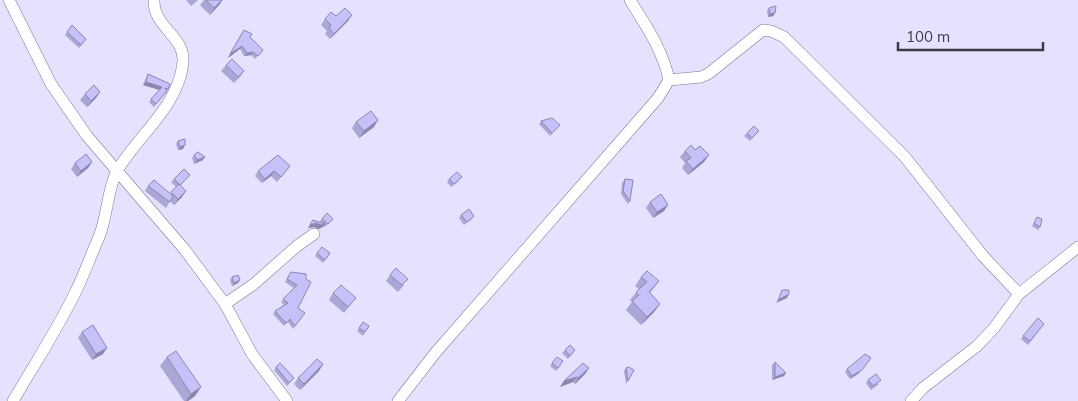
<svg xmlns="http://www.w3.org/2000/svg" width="1078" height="401" font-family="Mulish,sans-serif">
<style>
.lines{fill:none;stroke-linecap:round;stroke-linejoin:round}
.minor-casing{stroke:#7a7897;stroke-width:12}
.minor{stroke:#fff;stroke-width:11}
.wall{fill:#aaa6d5}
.shaded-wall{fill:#8b87ae}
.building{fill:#c6c1f8;stroke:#8b87ae}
</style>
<rect width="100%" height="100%" fill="#e4e2fe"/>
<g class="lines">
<g class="minor-casing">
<path id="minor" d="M 9,0 L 51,84 L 87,136 L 185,250 L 225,304 L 252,354 L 287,401
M 669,80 L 701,77 L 708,74 L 763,30 L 771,31 L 784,37 L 905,157 L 983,256 L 1019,294
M 225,304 L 254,284 L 297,246 L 314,234
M 13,401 C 34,365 57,330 75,293 C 84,275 91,255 99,237 C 107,218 108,187 117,171 C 138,135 179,106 183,62 C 185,36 153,27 154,0
M 398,401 L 436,352 L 658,98 L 669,80 C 663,50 646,26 630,0
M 911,401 L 923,388 L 977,346 L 994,328 L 1019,294 L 1078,247"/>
</g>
<use href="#minor" class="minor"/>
</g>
<path class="wall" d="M 186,0 L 198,0 L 191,6 Z
M 204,0 L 223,0 L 210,15 L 200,5 Z
M 769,8 L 775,13 L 773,16 L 768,17 L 767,11 Z
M 336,16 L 348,21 L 330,39 L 325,34 L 327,31 L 321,25 L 325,19 Z
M 72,25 L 84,42 L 79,48 L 65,35 Z
M 242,33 L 250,37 L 263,50 L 255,59 L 251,55 L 244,56 L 240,49 L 228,58 Z
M 226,65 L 244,71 L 240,77 L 234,83 L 221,71 Z
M 148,74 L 170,84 L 167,91 L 154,107 L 149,102 L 159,90 L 143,85 L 146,78 Z
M 100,92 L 96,98 L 87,107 L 80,100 L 85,94 Z
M 541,121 L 557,128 L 550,136 L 539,124 Z
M 356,122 L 374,127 L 359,138 L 352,128 Z
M 759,131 L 750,141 L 744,136 L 747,133 Z
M 178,141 L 183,149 L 178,150 L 176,144 Z
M 695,150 L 709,155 L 704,162 L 688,175 L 682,168 L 685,163 L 680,157 L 685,151 Z
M 194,155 L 203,160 L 194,164 L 192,158 Z
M 92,162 L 88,168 L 77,177 L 71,169 L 75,163 Z
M 290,166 L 277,182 L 271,176 L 262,183 L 255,176 L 258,171 Z
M 190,175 L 181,185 L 182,197 L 174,205 L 170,201 L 166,208 L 145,191 L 148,186 L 170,194 L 176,187 L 171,182 L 174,179 Z
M 449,179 L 459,181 L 451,187 L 447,182 Z
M 625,179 L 630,201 L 628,204 L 621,194 L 622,183 Z
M 650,202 L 668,205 L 664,211 L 653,218 L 646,208 Z
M 461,215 L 472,219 L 464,225 L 459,218 Z
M 1037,217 L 1040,227 L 1038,230 L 1032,226 Z
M 322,219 L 333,219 L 325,227 L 324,226 L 319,229 L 314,227 L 308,228 L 313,220 L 319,222 Z
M 317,253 L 330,253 L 323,263 L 315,256 Z
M 291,272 L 306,274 L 298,308 L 305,313 L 293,329 L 288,322 L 284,326 L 273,314 L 275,311 L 284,305 L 281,302 L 294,288 L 285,282 Z
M 390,275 L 404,285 L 398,292 L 386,281 Z
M 232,277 L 238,283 L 232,286 L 230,280 Z
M 641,277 L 659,281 L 650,293 L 660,304 L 654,312 L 641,325 L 626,310 L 632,302 L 630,300 L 639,289 L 635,286 Z
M 333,293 L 351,304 L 344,313 L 329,300 Z
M 1038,318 L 1044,324 L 1028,345 L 1021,339 Z
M 363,322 L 369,326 L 363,336 L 357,331 Z
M 82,332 L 103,354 L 92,360 L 78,338 Z
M 565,350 L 573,353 L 568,359 L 562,353 Z
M 167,357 L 201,387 L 195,396 L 188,401 L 184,401 L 160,366 Z
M 563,361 L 556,371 L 550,366 L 552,363 Z
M 775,362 L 784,376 L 772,380 L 772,365 Z
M 323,364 L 319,371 L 300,390 L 294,384 L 298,378 Z
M 276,367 L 294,378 L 287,386 L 274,370 Z
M 589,368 L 585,374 L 575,384 L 573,382 L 560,387 L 564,381 Z
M 626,368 L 628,381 L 626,384 L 624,371 Z
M 847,369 L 859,373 L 850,379 L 845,372 Z
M 868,380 L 879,384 L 871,390 L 866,383 Z"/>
<path class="shaded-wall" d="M 222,0 L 220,4 L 210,15 L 214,8 Z
M 775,13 L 773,16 L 768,17 L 770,14 Z
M 352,15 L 348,21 L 330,39 L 334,34 Z
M 242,46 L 240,49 L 228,58 L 230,54 Z
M 253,52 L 251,55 L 244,56 L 247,53 Z
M 146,82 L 162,87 L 160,90 L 143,85 Z
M 100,92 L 96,98 L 87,107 L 91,101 Z
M 378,120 L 374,127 L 359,138 L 364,131 Z
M 185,145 L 183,149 L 178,150 L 180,147 Z
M 709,155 L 704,162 L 688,175 L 693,169 Z
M 205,157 L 203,160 L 194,164 L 197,160 Z
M 92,162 L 88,168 L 77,177 L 81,171 Z
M 274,171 L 271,176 L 262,183 L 265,179 Z
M 186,191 L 182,197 L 174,205 L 178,199 Z
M 668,205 L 664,211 L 653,218 L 657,212 Z
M 316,223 L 325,224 L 323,227 L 319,229 L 314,227 L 308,228 L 310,225 Z
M 240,280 L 238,283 L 232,286 L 234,283 Z
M 789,294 L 787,298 L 776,303 L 778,300 Z
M 660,304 L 654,312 L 641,325 L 647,317 Z
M 107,348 L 103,354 L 92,360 L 96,354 Z
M 868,361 L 859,373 L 850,379 L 852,376 Z
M 323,364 L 319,371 L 300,390 L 304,384 Z
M 589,368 L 585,374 L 575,384 L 578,378 Z
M 786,373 L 784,376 L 772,380 L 775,377 Z
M 577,377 L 573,382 L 560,387 L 564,381 Z
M 201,387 L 195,396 L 188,401 L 186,401 L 191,394 Z"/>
<path class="building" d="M 206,0 L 222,0 L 214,8 Z
M 776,6 L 775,13 L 770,14 L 769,8 Z
M 345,8 L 352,15 L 334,34 L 329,28 L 331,25 L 325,19 L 331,12 L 336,16 Z
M 72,25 L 86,39 L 81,45 L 67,32 Z
M 244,30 L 252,34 L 250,37 L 263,50 L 258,56 L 253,52 L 247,53 L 242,46 L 230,54 Z
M 232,59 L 244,71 L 238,77 L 226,65 Z
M 148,74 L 170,84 L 168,89 L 165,88 L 167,91 L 156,104 L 151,99 L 162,87 L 146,82 Z
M 94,85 L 100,92 L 91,101 L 85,94 Z
M 371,111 L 378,120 L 364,131 L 356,122 Z
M 552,118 L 560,125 L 552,133 L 541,121 Z
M 754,126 L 759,131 L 752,138 L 747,133 Z
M 185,139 L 185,145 L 180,147 L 178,141 Z
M 691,145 L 695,150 L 700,146 L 709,155 L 693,169 L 686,161 L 691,158 L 685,151 Z
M 198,152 L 205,157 L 197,160 L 194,155 Z
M 86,154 L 92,162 L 81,171 L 75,163 Z
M 278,155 L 290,166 L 281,177 L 274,171 L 265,179 L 258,171 Z
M 184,169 L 190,175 L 180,185 L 174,179 Z
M 457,172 L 462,177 L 454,184 L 449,179 Z
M 625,179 L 633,180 L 630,201 L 623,191 Z
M 154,180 L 173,196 L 170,202 L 148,186 Z
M 179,184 L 186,191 L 178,199 L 171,192 Z
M 661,194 L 668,205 L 657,212 L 650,202 Z
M 469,209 L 474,216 L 467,222 L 461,215 Z
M 327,213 L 333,219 L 328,224 L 322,219 Z
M 1037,217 L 1042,219 L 1040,227 L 1034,223 Z
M 313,220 L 325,224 L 321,225 L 316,223 L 310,225 Z
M 322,247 L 330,253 L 325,260 L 317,253 Z
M 396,268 L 408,279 L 402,285 L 390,275 Z
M 647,271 L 659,281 L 649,292 L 660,304 L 647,317 L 632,301 L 639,295 L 636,292 L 647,282 L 641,277 Z
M 291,272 L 306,274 L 306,279 L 311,282 L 298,308 L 305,313 L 295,326 L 290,319 L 286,323 L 275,311 L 288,303 L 283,299 L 297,285 L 287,279 Z
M 238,275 L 240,280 L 234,283 L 232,277 Z
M 341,285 L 356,298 L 348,307 L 333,293 Z
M 782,290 L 789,290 L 789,294 L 778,300 Z
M 1038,318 L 1044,324 L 1030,341 L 1023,336 Z
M 363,322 L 369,326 L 365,332 L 359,328 Z
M 93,325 L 107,348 L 96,354 L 82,332 Z
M 570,345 L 575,350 L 570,356 L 565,350 Z
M 176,351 L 201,387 L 191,394 L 167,357 Z
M 865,354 L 871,358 L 862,370 L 852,376 L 847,369 Z
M 557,357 L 563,361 L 558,368 L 552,363 Z
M 317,359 L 323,364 L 304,384 L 298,378 Z
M 775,362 L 786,373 L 775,377 Z
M 280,363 L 294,378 L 289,383 L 276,367 Z
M 583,363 L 589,368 L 578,378 L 577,377 L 564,381 Z
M 629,367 L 634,370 L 628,381 L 626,368 Z
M 876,374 L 881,380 L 873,386 L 868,380 Z"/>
<path d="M898 42v8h145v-8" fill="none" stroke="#3b3a48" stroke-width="2.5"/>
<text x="906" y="42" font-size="15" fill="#3b3a48" stroke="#e4e2fe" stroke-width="4" paint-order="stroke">100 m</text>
</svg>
